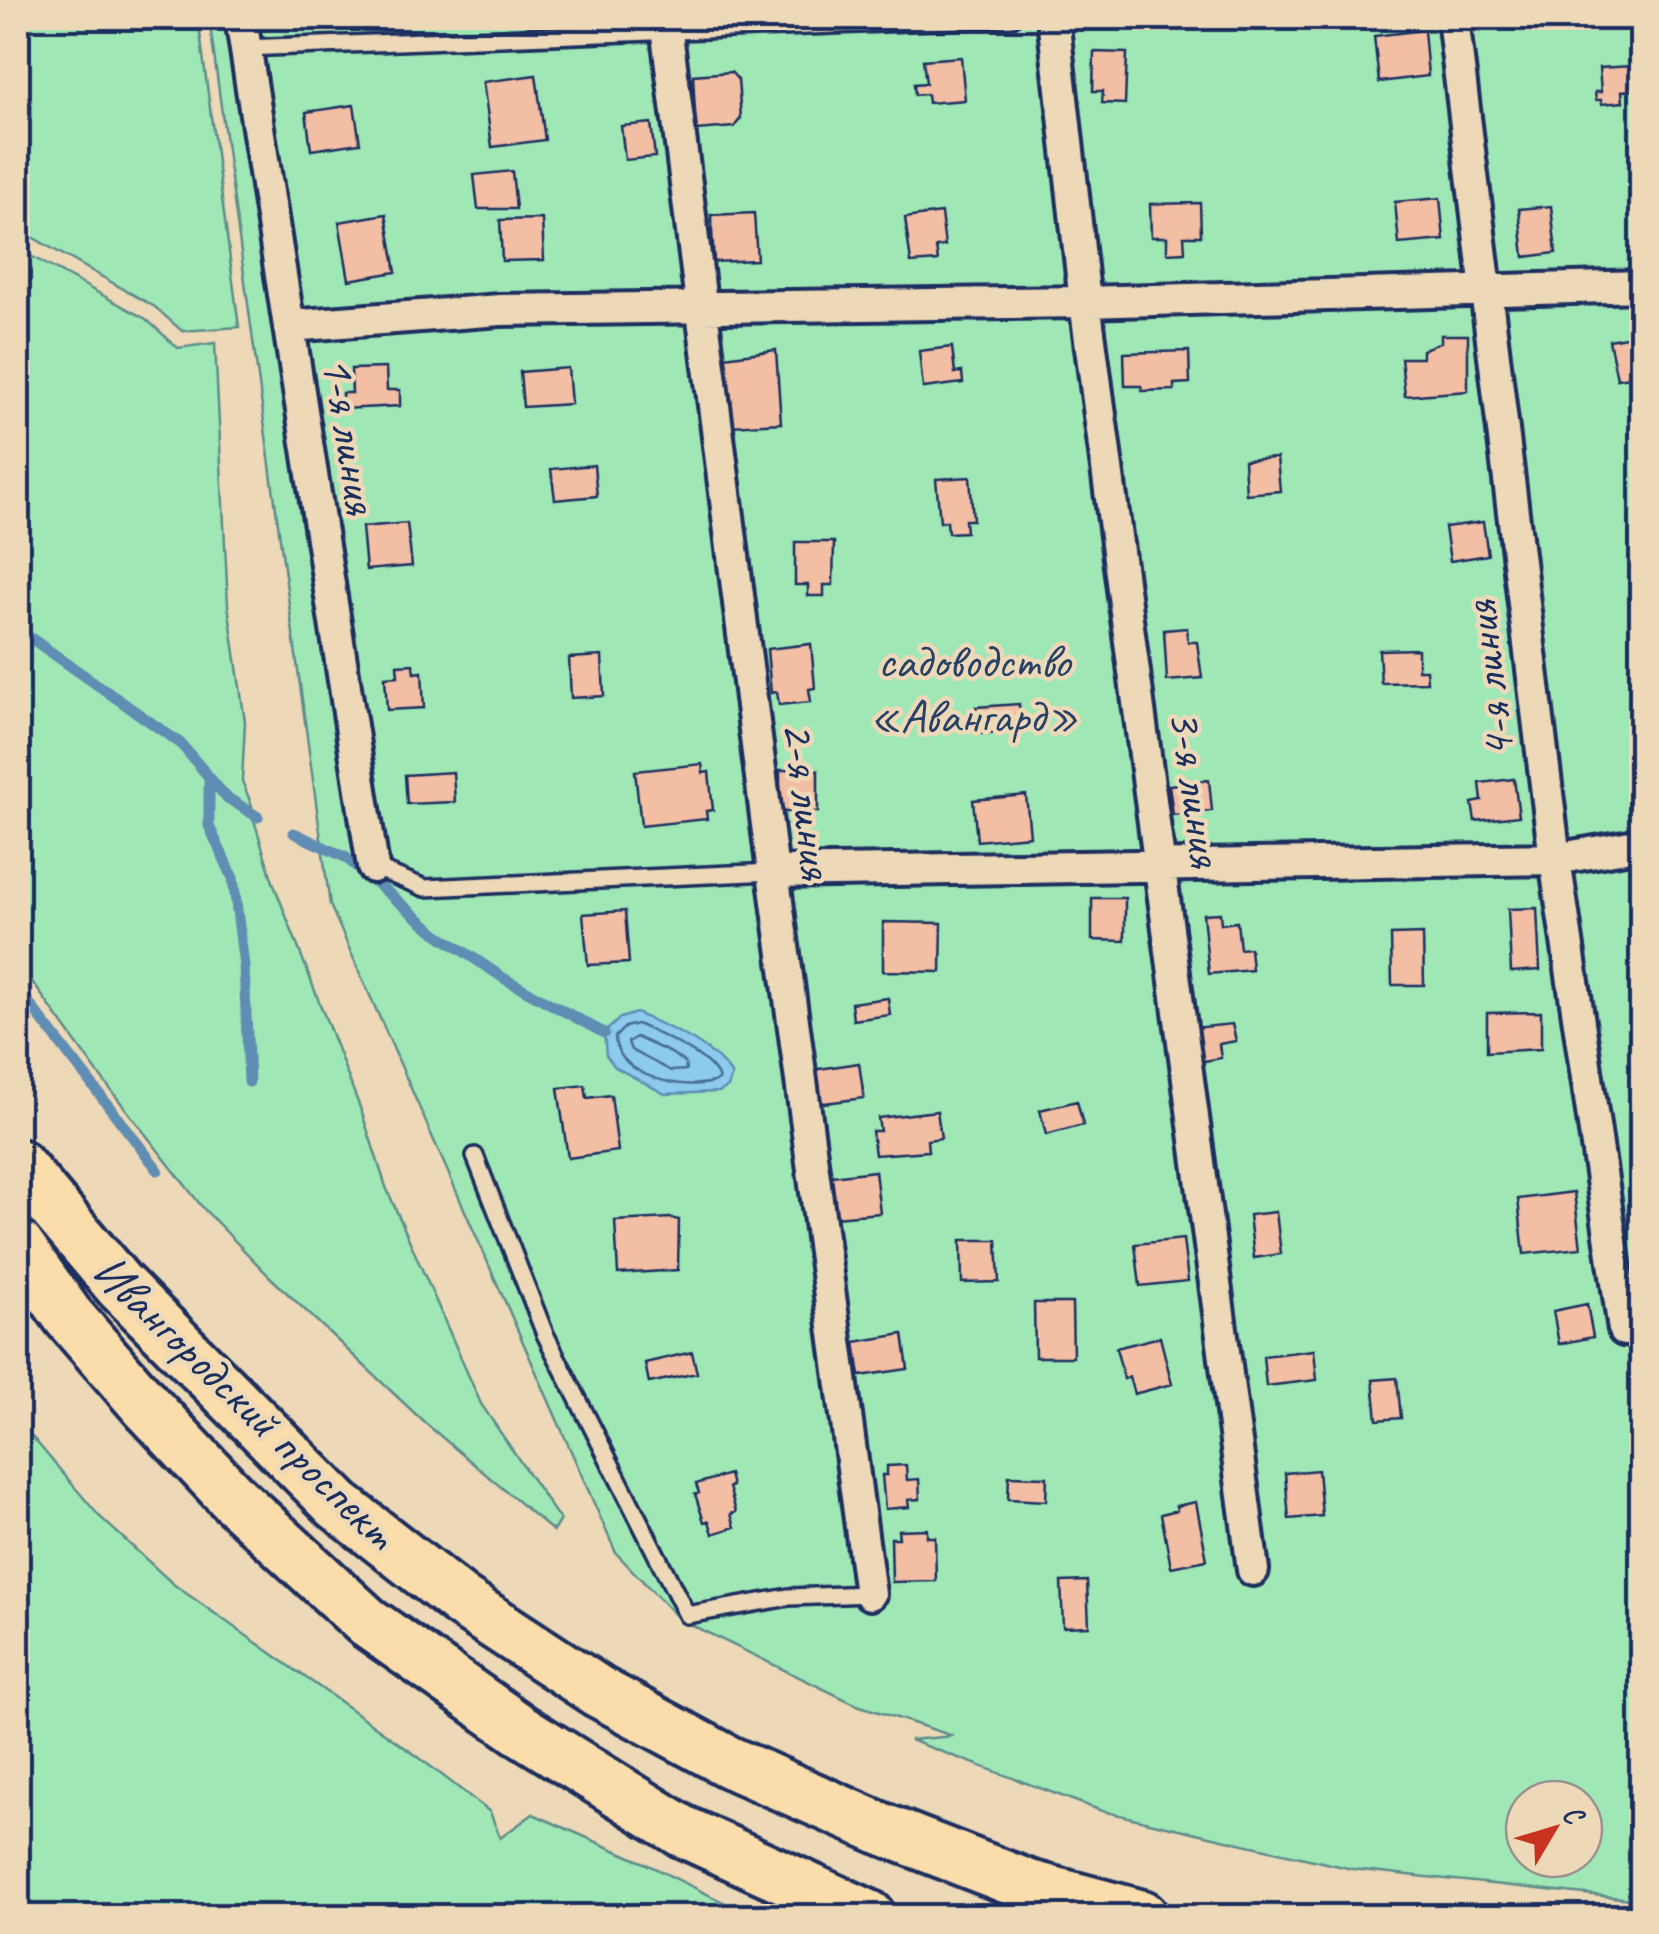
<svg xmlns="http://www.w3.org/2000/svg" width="1659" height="1934" font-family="Caveat,sans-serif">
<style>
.green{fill:#9fe8b6;stroke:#5d8c8a;stroke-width:2.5;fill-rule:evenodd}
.water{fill:#8dcbee;stroke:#5f8db4;stroke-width:2.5}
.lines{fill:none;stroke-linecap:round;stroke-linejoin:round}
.shore{stroke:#496d98;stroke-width:2.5}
.stream{stroke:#5f8db4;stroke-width:11}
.building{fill:#f2bea4;stroke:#1b2f5e;stroke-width:2.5}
.service-casing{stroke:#1b2f5e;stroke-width:22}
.minor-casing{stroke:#1b2f5e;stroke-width:38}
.trunk-casing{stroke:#1b2f5e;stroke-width:58}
.service{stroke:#edd8b7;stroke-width:15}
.minor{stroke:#edd8b7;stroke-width:30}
.trunk{stroke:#fbddab;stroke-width:50}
.labels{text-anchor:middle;stroke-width:9;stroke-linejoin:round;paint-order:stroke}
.street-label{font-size:48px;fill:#1b2f5e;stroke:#edd8b7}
.park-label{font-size:48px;fill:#284267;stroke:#edd8b7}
</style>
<rect width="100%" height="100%" fill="#edd8b7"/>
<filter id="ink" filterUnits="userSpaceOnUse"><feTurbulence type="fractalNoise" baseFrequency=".01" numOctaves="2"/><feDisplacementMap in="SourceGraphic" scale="20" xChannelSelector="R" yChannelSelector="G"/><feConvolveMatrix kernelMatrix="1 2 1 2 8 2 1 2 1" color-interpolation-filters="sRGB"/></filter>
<g filter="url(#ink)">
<path class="green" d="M 18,18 L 198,18 L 239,327 L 182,331 L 155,307 L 18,229 Z
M 209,18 L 1641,18 L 1641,1900 L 1352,1869 L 1102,1811 L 910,1740 L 953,1736 L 857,1705 L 679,1619 L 616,1553 L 330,905 ZM 1524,1799 L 1584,1799 L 1584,1859 L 1524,1859 Z
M 18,249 L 146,319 L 178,348 L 215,343 L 228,605 L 245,722 L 242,781 L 252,806 L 250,807 L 273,882 L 362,1113 L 386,1187 L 481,1404 L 560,1520 L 553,1531 L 424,1422 L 269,1276 L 203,1208 L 97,1072 L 18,962 Z
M 18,1420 L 99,1516 L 173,1584 L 417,1756 L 490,1812 L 500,1838 L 533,1814 L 642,1862 L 729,1905 L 734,1916 L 18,1916 Z"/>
<path class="water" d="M 636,1013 C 669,1028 711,1043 732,1075 L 728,1087 L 719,1092 L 665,1094 L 615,1067 L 606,1055 L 604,1033 L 620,1018 Z"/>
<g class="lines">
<path class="shore" d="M 637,1024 C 658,1034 715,1057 719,1080 C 687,1093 616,1077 615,1037 L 625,1027 Z
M 636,1037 L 671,1053 L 685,1063 L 686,1070 L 671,1071 L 631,1050 L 628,1042 Z"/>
<path class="stream" d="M 18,629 L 180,743 L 226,797 L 258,817
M 209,778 L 209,826 L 233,878 L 244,966 L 249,1082
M 294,833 L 345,857 L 436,933 L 505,979 L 604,1033
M 18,989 L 158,1170"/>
</g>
<path class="building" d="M 1424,30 L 1428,76 L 1379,82 L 1374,36 Z
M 1094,52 L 1127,53 L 1125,104 L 1102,103 L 1103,91 L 1093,91 Z
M 961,57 L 965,100 L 928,103 L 927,94 L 915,95 L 914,84 L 926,83 L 923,60 Z
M 1631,66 L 1633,90 L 1622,91 L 1623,102 L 1602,104 L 1601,100 L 1596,100 L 1595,92 L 1601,92 L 1599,68 Z
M 731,72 L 738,80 L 741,118 L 734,127 L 696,130 L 693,75 Z
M 536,75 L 545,140 L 492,147 L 483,82 Z
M 354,105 L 360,143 L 311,150 L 306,112 Z
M 651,123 L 655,157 L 625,160 L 621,126 Z
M 512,171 L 516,209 L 478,209 L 474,175 Z
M 1440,198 L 1444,240 L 1399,244 L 1395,202 Z
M 1200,203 L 1201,236 L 1184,236 L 1185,252 L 1167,253 L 1167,237 L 1151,237 L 1150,204 Z
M 1551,206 L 1556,253 L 1524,257 L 1519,209 Z
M 754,213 L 757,260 L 714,262 L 711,215 Z
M 941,213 L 945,246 L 936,247 L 938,261 L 911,263 L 905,218 Z
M 386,214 L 396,272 L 349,280 L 339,222 Z
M 542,219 L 544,260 L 502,261 L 500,220 Z
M 1642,334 L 1642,386 L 1632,388 L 1631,377 L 1617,379 L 1609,340 Z
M 1441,335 L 1468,335 L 1468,391 L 1405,396 L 1401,358 L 1422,358 L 1422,350 L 1441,342 Z
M 952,347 L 955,373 L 962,372 L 963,383 L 923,388 L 919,351 Z
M 776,350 L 781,423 L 732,426 L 724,357 Z
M 1189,351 L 1190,383 L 1174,384 L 1174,390 L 1142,391 L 1141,386 L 1125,386 L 1124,353 Z
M 386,368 L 387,390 L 400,390 L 400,406 L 342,409 L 342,393 L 352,393 L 351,369 Z
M 568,368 L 571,404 L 523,407 L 520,372 Z
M 1277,458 L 1280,491 L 1246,494 L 1244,460 Z
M 594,465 L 597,496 L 555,500 L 551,469 Z
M 970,477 L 973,520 L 965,520 L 966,532 L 948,533 L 947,521 L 940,522 L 936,479 Z
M 1483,522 L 1488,555 L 1450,561 L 1445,527 Z
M 407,523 L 412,566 L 366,570 L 362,527 Z
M 795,542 L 834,542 L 833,585 L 824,585 L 824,596 L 808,596 L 808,585 L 795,585 Z
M 1187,628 L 1188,642 L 1197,642 L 1202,678 L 1167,681 L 1164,630 Z
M 811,644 L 815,688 L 809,689 L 811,702 L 779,705 L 777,692 L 771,693 L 767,649 Z
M 1418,649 L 1418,670 L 1426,670 L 1427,682 L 1381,683 L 1379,650 Z
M 602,656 L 604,696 L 571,698 L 569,658 Z
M 413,664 L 414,673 L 422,672 L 424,708 L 387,710 L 385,677 L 398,676 L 397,665 Z
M 1019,704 L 1021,731 L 978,734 L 976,707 Z
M 702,764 L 703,773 L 709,772 L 713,810 L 706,811 L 707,819 L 641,826 L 635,771 Z
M 780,770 L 818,770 L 818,812 L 780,812 Z
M 453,772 L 455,802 L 407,804 L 405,775 Z
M 1514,779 L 1519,816 L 1475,821 L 1472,803 L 1482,801 L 1480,783 Z
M 1209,780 L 1212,811 L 1173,815 L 1169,785 Z
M 1026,795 L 1030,836 L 977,841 L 973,800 Z
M 1092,898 L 1125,898 L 1125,941 L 1092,940 Z
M 1537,908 L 1540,970 L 1511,972 L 1508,909 Z
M 625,911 L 629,963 L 588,965 L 583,914 Z
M 1220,913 L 1221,924 L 1237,922 L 1240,949 L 1250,948 L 1252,970 L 1209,974 L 1203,914 Z
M 883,922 L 942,923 L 941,972 L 883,971 Z
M 1423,934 L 1424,985 L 1392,985 L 1391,935 Z
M 888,998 L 890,1015 L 853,1020 L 851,1003 Z
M 1541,1012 L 1541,1049 L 1487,1052 L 1487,1013 Z
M 1232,1024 L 1236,1041 L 1219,1044 L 1221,1058 L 1199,1062 L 1193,1028 Z
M 859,1063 L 864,1098 L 817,1104 L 812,1070 Z
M 585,1085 L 587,1098 L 611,1095 L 618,1151 L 568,1158 L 558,1088 Z
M 1077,1101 L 1083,1125 L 1046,1135 L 1040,1110 Z
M 937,1111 L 941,1138 L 927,1140 L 928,1151 L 875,1155 L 872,1131 L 880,1131 L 878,1118 Z
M 875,1171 L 880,1213 L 835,1217 L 831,1176 Z
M 1574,1192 L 1581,1248 L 1524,1254 L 1518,1199 Z
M 1276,1212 L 1281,1254 L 1254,1258 L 1249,1215 Z
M 670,1218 L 679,1220 L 678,1270 L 618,1274 L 615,1221 Z
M 1183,1239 L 1188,1281 L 1140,1286 L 1135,1244 Z
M 961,1240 L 997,1240 L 999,1282 L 962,1283 Z
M 1034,1303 L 1072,1303 L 1073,1357 L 1035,1357 Z
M 1587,1304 L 1593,1337 L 1559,1344 L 1553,1311 Z
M 903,1334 L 908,1369 L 860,1376 L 855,1342 Z
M 1160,1337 L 1172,1384 L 1134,1394 L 1129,1377 L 1124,1379 L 1116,1348 Z
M 1314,1350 L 1317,1380 L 1266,1386 L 1263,1356 Z
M 692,1352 L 697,1373 L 649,1383 L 645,1363 Z
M 1397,1378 L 1401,1418 L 1377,1420 L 1373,1380 Z
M 906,1465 L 907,1480 L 919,1479 L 920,1499 L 908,1500 L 909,1507 L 885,1509 L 882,1475 L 887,1475 L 887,1466 Z
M 1318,1470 L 1322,1516 L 1289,1519 L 1285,1473 Z
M 729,1474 L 732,1486 L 729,1487 L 736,1512 L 731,1514 L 735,1527 L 713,1534 L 709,1521 L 704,1522 L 695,1494 L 699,1493 L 696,1484 Z
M 1009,1476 L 1047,1477 L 1046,1501 L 1008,1499 Z
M 1196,1502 L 1207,1560 L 1171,1567 L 1161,1514 L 1177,1510 L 1176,1506 Z
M 927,1529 L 927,1537 L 935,1537 L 936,1581 L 892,1582 L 891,1538 L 899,1538 L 898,1530 Z
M 1087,1581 L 1089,1626 L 1063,1627 L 1061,1582 Z"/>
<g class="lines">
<g class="service-casing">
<path id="service" d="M 244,48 L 1012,18
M 373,867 L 425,888 L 773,872
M 475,1156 L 545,1334 L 687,1615 L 789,1597 L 870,1594"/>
</g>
<g class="minor-casing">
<path id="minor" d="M 241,18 L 373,867
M 665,18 L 773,872 L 870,1594
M 1053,18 L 1085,302 L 1253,1570
M 1453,18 L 1555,859 L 1624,1330
M 289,326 L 500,310 L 1085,302 L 1642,286
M 773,872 L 1555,859 L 1642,844"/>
</g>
<g class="trunk-casing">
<path id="trunk" d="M 18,1165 L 119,1285 L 338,1505 L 462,1602 L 599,1692 L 729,1762 L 880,1828 L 1029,1886 L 1142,1916
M 18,1246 L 68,1316 L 147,1407 L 234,1499 L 367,1622 L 519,1729 L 682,1831 L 869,1916"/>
</g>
<use href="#service" class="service"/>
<use href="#minor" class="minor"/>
<use href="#trunk" class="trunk"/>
</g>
</g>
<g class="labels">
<g class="street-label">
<text transform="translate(351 435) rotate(81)" y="17">1-я линия</text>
<text transform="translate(1488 680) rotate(-97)" y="17">4-я линия</text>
<text transform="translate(1197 788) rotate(82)" y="17">3-я линия</text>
<text transform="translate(809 800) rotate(83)" y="17">2-я линия</text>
<text transform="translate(246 1401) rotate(44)" y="17">Ивангородский проспект</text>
</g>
<g class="park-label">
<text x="974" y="677">садоводство<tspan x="974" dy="55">«Авангард»</tspan></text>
</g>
</g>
<rect width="1659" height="1934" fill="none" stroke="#edd8b7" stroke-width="60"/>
<rect x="30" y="30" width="1599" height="1874" fill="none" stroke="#1b2f5e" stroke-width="4" filter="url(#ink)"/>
<g transform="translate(1554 1829) rotate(52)"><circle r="48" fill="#edd8b7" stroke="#999493" stroke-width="2.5"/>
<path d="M0-8L18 38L0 25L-18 38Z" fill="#c8321e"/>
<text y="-15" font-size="28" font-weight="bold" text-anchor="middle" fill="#1b2f5e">С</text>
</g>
</svg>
